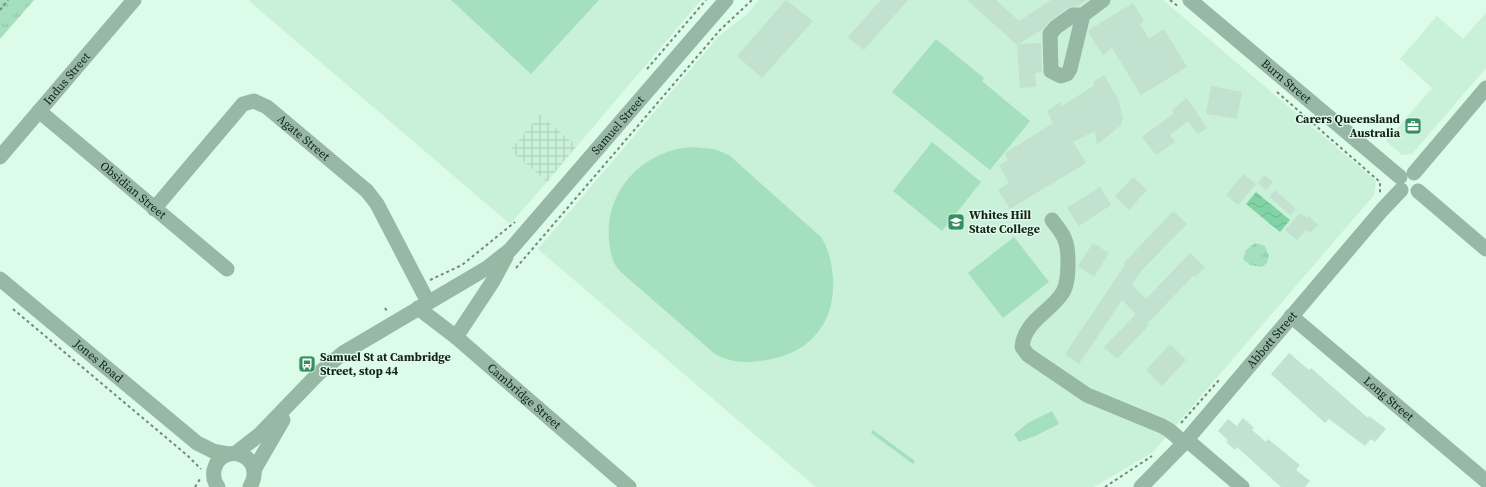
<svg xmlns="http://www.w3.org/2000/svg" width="1486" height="487" font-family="'Source Serif 4',serif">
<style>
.built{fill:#c9f0d9}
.industrial{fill:url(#industrial-grid)}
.grass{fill:#a5e0be}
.park{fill:url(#park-tufts)}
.water{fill:url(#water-waves)}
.building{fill:#c2e1cf}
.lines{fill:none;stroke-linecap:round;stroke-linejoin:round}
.path{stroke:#75897d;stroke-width:2;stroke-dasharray:3 3;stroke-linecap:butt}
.minor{stroke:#96b8a4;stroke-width:15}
.labels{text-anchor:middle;stroke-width:3;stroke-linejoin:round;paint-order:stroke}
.street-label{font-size:12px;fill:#15201a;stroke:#dcfbe8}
.poi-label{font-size:12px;font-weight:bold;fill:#15201a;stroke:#dcfbe8;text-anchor:start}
</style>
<defs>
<pattern id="industrial-grid" width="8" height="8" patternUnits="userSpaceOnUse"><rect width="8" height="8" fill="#c9f0d9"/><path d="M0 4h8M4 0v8" fill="none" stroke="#acceba"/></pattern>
<pattern id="park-tufts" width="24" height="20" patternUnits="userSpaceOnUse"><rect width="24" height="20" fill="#a5e0be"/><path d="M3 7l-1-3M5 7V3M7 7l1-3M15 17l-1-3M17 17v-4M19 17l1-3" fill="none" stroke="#8dc0a3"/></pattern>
<pattern id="water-waves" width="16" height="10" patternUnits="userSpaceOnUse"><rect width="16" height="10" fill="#81d3a6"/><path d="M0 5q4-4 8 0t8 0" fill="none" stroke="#6fb58e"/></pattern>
</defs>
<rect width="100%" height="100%" fill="#dcfbe8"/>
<path class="built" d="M 250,0 L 701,0 L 577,146 L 540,115 L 510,150 L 547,182 L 510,224 L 249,1 Z
M 759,0 L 1163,0 L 1376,181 L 1374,195 L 1153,452 L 1094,487 L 816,487 L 538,249 L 719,36 L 747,14 Z
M 1486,13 L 1486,68 L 1412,154 L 1402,155 L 1386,141 L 1432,88 L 1400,59 L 1437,16 L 1463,39 Z"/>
<path class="industrial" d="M 540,115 L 577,146 L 547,182 L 510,150 Z"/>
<path class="grass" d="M 451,0 L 599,0 L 531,74 Z
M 936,39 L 984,78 L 982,81 L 1030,121 L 990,170 L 892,92 Z
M 932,142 L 981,182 L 942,231 L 893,191 Z
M 691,147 L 714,149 L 729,155 L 821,237 C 829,250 832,263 833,278 C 836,326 806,357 759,361 C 743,363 729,362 715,354 L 622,273 C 612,264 610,252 609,240 C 605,190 643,151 691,147 Z
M 1014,237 L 1049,282 L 1003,318 L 968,273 Z
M 1052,411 L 1059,424 L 1035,436 L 1019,442 L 1014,434 L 1028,423 Z
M 873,430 L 915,461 L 913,464 L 871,433 Z"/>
<path class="park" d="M 0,0 L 34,0 L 0,39 Z
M 1255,243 L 1265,246 L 1269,256 L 1267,263 L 1262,267 L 1250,265 L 1243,259 L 1246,250 Z"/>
<path class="water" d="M 1256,192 L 1290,220 L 1280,232 L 1246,204 Z"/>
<path class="building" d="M 786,0 L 813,21 L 762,78 L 737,56 Z
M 881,0 L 908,0 L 864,50 L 848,37 Z
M 967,0 L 996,0 L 1019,21 L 1051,0 L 1087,0 L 1078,6 L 1068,8 L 1051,20 L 1043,29 L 1019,44 L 1041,43 L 1042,72 L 1035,73 L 1036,87 L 1020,88 L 1017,45 Z
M 1133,3 L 1144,21 L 1140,24 L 1149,39 L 1164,29 L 1187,67 L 1141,95 L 1112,48 L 1103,55 L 1088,32 L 1089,30 Z
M 1104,75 L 1119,101 L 1123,119 L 1121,125 L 1097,145 L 1095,131 L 1073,142 L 1086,163 L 1010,209 L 998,190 L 1009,183 L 999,165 L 1008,160 L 1005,153 L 1053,123 L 1047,111 L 1060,102 L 1062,106 L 1095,85 L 1093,82 Z
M 1211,86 L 1242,92 L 1237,119 L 1206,114 Z
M 1187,98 L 1207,128 L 1198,134 L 1188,121 L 1170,135 L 1175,142 L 1156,155 L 1142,137 L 1174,113 L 1172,110 Z
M 1243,174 L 1256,184 L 1238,205 L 1226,195 Z
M 1264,175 L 1273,182 L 1266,190 L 1258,183 Z
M 1133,177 L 1147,190 L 1129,210 L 1115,196 Z
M 1100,187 L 1111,205 L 1079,226 L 1067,208 Z
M 1275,190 L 1296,209 L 1290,215 L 1269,197 Z
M 1173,211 L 1187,224 L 1141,271 L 1132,285 L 1146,299 L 1190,253 L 1205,267 L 1196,277 L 1194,275 L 1147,324 L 1149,325 L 1117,359 L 1104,347 L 1136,314 L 1122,300 L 1079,364 L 1065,354 L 1125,265 L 1123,264 Z
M 1300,213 L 1307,218 L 1309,216 L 1318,225 L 1310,233 L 1306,230 L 1297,240 L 1285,230 Z
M 1093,243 L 1109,253 L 1094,277 L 1078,266 Z
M 1170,344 L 1186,360 L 1162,386 L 1146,370 Z
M 1289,353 L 1309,370 L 1311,368 L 1368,418 L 1369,416 L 1386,429 L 1375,442 L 1371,439 L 1365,446 L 1329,419 L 1325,423 L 1271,374 Z
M 1243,418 L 1254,428 L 1252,430 L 1266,442 L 1268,439 L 1300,465 L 1296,470 L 1310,481 L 1305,487 L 1281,487 L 1237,447 L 1235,450 L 1226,442 L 1228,440 L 1218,431 L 1228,419 L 1237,426 Z"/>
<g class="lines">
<path class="path" d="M 1170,0 L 1179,7
M 0,10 L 8,0
M 647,69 L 706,0
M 1277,92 L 1380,182 L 1380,193
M 516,268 L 720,30 L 752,0
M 430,280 L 462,265 L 515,222
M 385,308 L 388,313
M 13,309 L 188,456 L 201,469
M 1181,423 L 1219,380
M 195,487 L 200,479
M 1105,487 L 1152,456"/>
<g class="minor">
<path id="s1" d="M 1190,0 L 1400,177"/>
<path d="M 1083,15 L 1070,69 L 1067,74 L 1061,76 L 1051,71 L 1050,34 L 1056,27 L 1073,15 L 1083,15 L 1103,0"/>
<path id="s2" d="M 39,111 L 227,269"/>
<path id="s3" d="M 0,157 L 134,0"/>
<path d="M 1414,173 L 1486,88"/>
<path d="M 1418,191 L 1486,249"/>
<path id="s4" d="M 154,209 L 243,104 L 254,101 L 267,107 L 367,191 L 377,204 L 428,302"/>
<path d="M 1052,220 C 1064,235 1068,241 1068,261 C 1068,271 1068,283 1063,292 C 1051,312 1024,321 1022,347 L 1028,355 L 1087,395 L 1162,426 L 1169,430 L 1184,443"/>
<path id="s5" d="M 0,279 L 197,443 L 213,451 L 229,454"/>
<path id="s6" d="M 418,308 L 456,337 L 629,487"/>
<path id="s7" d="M 1291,316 L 1486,481"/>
<path d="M 456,337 L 493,281 L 506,257"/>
<path d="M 1187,440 L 1242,487"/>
<path id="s8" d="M 236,453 L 259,435 L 319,373 L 343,353 L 487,268 L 510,250 L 726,0"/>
<path d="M 254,470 L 283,420"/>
<path d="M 218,487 C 214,482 213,476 214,470 C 222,439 268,456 250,487"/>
<path id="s9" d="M 1141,487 L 1184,443 L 1382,210 L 1401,190"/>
</g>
</g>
<defs>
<g id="office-square" transform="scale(0.9)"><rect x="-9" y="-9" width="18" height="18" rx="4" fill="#368e63" stroke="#dcfbe8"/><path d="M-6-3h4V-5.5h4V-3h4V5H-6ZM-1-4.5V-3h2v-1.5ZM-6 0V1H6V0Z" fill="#fff"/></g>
<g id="school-square" transform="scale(0.9)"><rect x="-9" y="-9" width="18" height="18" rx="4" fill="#368e63" stroke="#dcfbe8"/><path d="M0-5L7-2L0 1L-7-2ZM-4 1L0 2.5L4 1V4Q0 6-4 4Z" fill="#fff"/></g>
<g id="bus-square" transform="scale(0.9)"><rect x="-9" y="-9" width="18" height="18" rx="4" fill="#368e63" stroke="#dcfbe8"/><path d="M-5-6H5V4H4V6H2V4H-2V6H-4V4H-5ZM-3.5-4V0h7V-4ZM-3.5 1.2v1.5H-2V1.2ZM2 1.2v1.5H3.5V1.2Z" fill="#fff"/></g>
</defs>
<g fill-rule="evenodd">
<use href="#office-square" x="1413" y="126"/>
<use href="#school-square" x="956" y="222"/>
<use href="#bus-square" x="307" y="364"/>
</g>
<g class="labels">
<g class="street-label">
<text dy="4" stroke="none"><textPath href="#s3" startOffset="103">Indus Street</textPath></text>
<text dy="4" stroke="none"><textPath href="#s1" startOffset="126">Burn Street</textPath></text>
<text dy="4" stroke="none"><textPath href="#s8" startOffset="508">Samuel Street</textPath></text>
<text dy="4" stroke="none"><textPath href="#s4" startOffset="211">Agate Street</textPath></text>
<text dy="4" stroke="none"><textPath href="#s2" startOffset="123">Obsidian Street</textPath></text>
<text dy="4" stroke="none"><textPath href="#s9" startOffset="197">Abbott Street</textPath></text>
<text dy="4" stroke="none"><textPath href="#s5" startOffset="128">Jones Road</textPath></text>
<text dy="4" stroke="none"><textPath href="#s6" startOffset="138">Cambridge Street</textPath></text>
<text dy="4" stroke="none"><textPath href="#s7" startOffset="128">Long Street</textPath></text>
</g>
<g class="poi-label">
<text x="1400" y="123" text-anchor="end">Carers Queensland<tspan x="1400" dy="14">Australia</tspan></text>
<text x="969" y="219">Whites Hill<tspan x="969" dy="14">State College</tspan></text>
<text x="320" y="361">Samuel St at Cambridge<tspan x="320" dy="14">Street, stop 44</tspan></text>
</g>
</g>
</svg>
